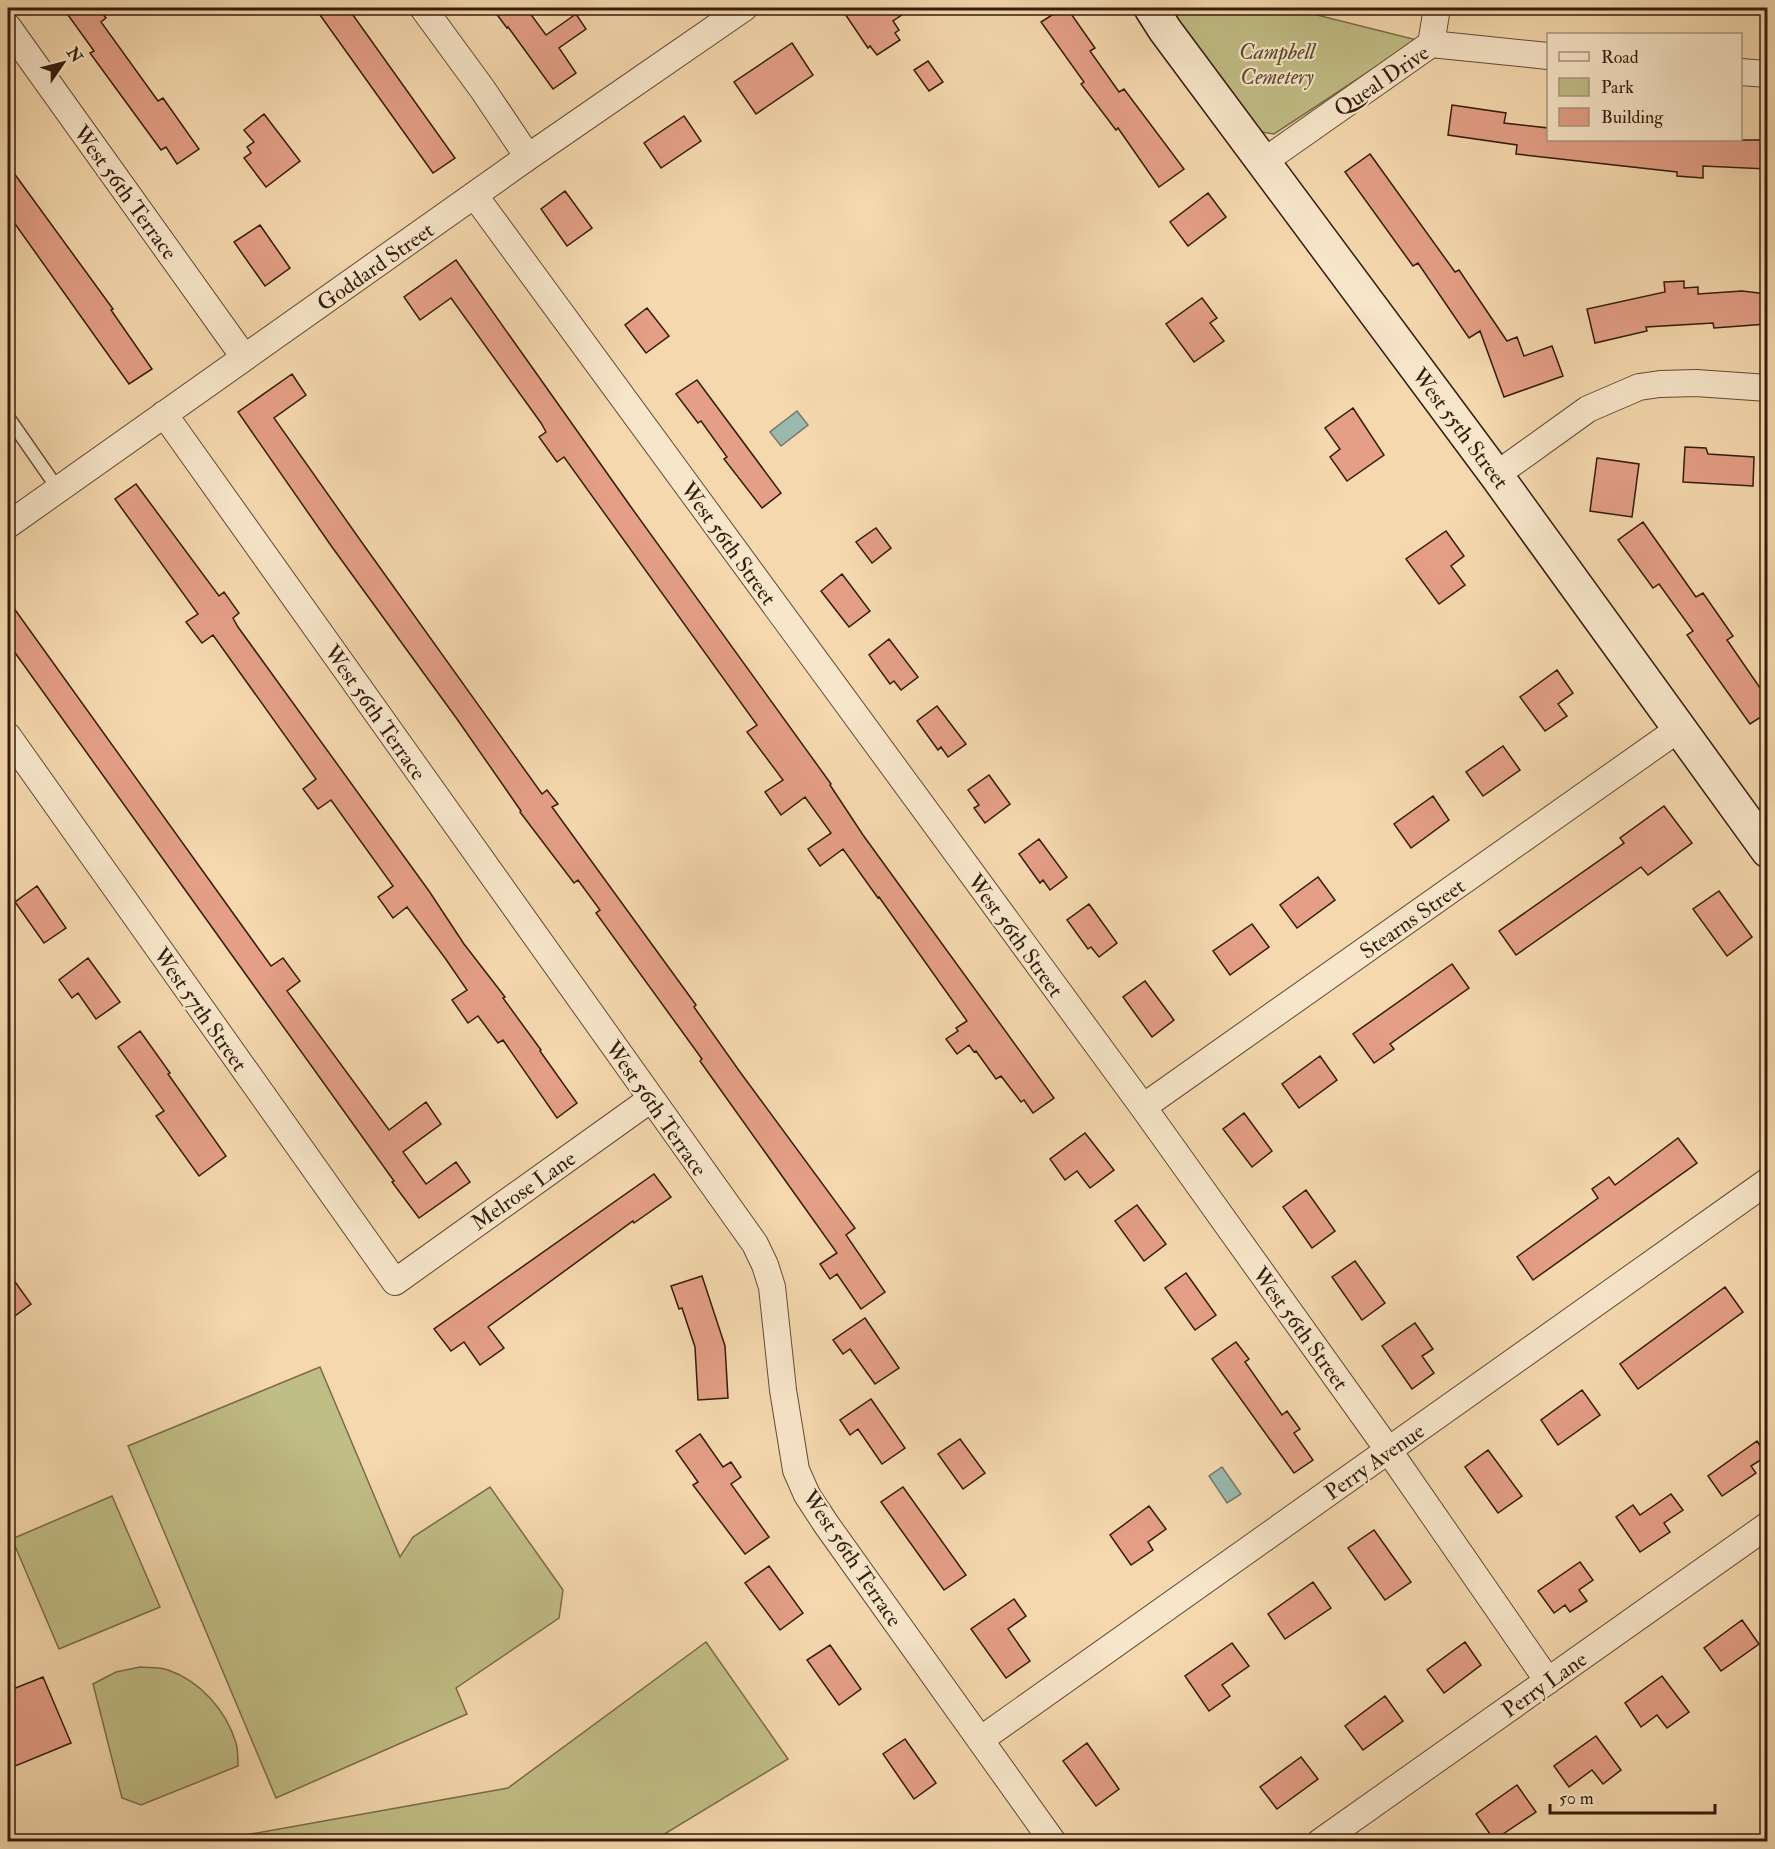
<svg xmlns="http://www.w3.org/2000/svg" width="1775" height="1849" font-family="'IM FELL Double Pica',serif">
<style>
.green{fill:#c1bd86;stroke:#7a6c49;stroke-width:1.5}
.water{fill:#9cb9af;stroke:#727a6e;stroke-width:1.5}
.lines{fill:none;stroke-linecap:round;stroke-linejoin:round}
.stream{stroke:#727a6e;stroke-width:7}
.building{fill:#e49f86;stroke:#341c0c;stroke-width:1.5}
.lane-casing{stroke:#644b34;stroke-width:15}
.street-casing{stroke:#644b34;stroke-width:28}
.secondary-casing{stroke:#341c0c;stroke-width:36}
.lane{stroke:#f8e6ca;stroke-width:12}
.street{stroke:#f8e6ca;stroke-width:26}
.secondary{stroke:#f8e6ca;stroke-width:33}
.labels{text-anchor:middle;stroke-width:4.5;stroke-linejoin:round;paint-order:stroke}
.park-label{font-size:22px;font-style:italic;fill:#5e4c31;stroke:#f8e6ca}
.street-label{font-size:22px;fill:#341c0c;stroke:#f8e6ca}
</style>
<rect width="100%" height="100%" fill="#f5d8ae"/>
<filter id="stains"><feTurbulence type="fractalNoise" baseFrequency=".00333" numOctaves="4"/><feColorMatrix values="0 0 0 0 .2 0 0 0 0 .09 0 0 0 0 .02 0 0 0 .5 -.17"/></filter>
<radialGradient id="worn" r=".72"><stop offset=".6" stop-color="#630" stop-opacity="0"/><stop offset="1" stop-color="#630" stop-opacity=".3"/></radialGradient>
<path class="green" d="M 1166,8 L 1217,8 L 1235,13 L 1238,8 L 1289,8 L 1417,40 L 1274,134 L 1256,131 Z
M 320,1367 L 400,1557 L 413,1537 L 490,1487 L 563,1590 L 559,1618 L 456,1688 L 467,1714 L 276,1798 L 128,1446 Z
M 112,1496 L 160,1607 L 59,1649 L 12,1539 Z
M 706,1642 L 788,1759 L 653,1841 L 231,1841 L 245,1835 L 508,1788 Z
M 140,1667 C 148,1668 159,1667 168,1670 C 200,1681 226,1710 236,1743 C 238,1750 238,1759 238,1766 L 141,1805 L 122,1798 L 93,1684 L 116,1672 Z"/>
<path class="water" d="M 797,411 L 808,425 L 781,446 L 770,432 Z
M 1222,1467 L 1241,1494 L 1227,1503 L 1209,1476 Z"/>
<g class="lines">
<path class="stream" d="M 1765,1278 L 1768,1281"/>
</g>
<path class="building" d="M 63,8 L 98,8 L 106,18 L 101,22 L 158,101 L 163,98 L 199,149 L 177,164 L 166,147 L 161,150 L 90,53 L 94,51 Z
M 315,8 L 348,8 L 455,158 L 433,173 Z
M 492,8 L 534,8 L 529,12 L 546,35 L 576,14 L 586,29 L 559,48 L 576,73 L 553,89 L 508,27 L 507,28 Z
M 841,8 L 912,8 L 893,21 L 899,30 L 895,33 L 900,40 L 877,55 L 870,46 L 868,48 Z
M 1063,8 L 1067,8 L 1095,48 L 1090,51 L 1119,92 L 1124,89 L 1184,169 L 1159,187 L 1118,128 L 1116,130 L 1081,84 L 1084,82 L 1041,22 Z
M 792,43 L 813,75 L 756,114 L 734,82 Z
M 928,61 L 943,82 L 929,91 L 914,70 Z
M 1452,105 L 1506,113 L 1504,123 L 1548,128 L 1548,140 L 1767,140 L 1767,169 L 1703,166 L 1703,178 L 1677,176 L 1677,172 L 1516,154 L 1517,145 L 1448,135 Z
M 264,114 L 300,161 L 266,187 L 244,158 L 251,153 L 247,147 L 254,142 L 244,130 Z
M 684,116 L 701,141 L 661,168 L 644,143 Z
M 1370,154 L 1455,272 L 1459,270 L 1507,341 L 1517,337 L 1524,356 L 1552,346 L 1563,376 L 1504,397 L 1480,331 L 1469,338 L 1418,263 L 1413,266 L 1345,172 Z
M 8,165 L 113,309 L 111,310 L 152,369 L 129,384 L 8,214 Z
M 565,191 L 592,228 L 567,246 L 541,209 Z
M 1208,193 L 1226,217 L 1188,246 L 1170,222 Z
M 260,225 L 290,268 L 265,286 L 234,242 Z
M 456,260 L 631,507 L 831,784 L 830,785 L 863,835 L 1054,1098 L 1033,1113 L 1024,1100 L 1021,1102 L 1001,1076 L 996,1079 L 976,1051 L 974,1052 L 969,1045 L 957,1054 L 946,1039 L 958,1031 L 956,1028 L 967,1021 L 879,897 L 878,898 L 843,849 L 820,866 L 808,849 L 831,833 L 805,797 L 781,815 L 765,792 L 783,780 L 747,732 L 757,725 L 564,457 L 557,462 L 539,437 L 546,432 L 541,423 L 451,298 L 420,320 L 404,297 Z
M 1684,281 L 1684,288 L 1698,287 L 1698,294 L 1742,291 L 1767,294 L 1767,324 L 1714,328 L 1713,323 L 1646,327 L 1647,331 L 1595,343 L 1587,309 L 1665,292 L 1664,282 Z
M 1202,298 L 1217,318 L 1210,323 L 1224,341 L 1194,362 L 1166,324 Z
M 647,308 L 669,336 L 646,353 L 625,325 Z
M 292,374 L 306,395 L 274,418 L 363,544 L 542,794 L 547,790 L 558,804 L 552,807 L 696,1005 L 694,1007 L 740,1072 L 855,1228 L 846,1235 L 885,1292 L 861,1309 L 837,1274 L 830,1279 L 820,1264 L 837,1253 L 700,1061 L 702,1059 L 596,913 L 600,910 L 578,880 L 574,883 L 520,812 L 521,811 L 457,719 L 332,547 L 238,412 Z
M 697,380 L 781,493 L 762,508 L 724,459 L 727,457 L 701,421 L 698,423 L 676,394 Z
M 1353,408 L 1384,455 L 1347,481 L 1330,457 L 1340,449 L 1325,428 Z
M 1685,447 L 1706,448 L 1708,454 L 1754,457 L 1753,486 L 1683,482 Z
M 1597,458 L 1639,464 L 1632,517 L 1590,511 Z
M 136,484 L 219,596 L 224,592 L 239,613 L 233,618 L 238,627 L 429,891 L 464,944 L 505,997 L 503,998 L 541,1050 L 540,1051 L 577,1103 L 557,1118 L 503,1040 L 498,1043 L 478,1016 L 468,1023 L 452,1000 L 467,990 L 445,958 L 407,907 L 393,918 L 378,897 L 393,886 L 331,800 L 318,809 L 303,789 L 316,779 L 213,635 L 202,643 L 186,622 L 198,614 L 115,499 Z
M 1643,522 L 1696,597 L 1703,593 L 1733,636 L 1727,640 L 1767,698 L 1767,713 L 1750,724 L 1687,635 L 1693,631 L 1659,584 L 1653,588 L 1618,540 Z
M 876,528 L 891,548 L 872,563 L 856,542 Z
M 1446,531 L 1464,556 L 1451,566 L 1465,585 L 1439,604 L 1406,559 Z
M 842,574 L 870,611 L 849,627 L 821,591 Z
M 8,600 L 271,966 L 283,958 L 300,981 L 287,991 L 389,1130 L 426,1102 L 441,1124 L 403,1152 L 426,1184 L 456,1162 L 470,1182 L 419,1218 L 392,1182 L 394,1181 L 8,643 Z
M 889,639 L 918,677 L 901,690 L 894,681 L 890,684 L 869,655 Z
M 1557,670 L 1573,693 L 1558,704 L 1567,716 L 1545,731 L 1520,697 Z
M 937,706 L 966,744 L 948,757 L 941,747 L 938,750 L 917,721 Z
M 1503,746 L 1520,770 L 1483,796 L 1466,772 Z
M 989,775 L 1010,804 L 985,823 L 974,808 L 979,805 L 968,790 Z
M 1433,796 L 1449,820 L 1411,848 L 1394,824 Z
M 1664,806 L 1692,843 L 1648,875 L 1641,867 L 1516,955 L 1499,931 L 1624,843 L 1620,838 Z
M 1039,839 L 1067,877 L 1050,890 L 1043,880 L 1040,883 L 1019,854 Z
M 1318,877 L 1335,900 L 1297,928 L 1280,905 Z
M 37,886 L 66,928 L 44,943 L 15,902 Z
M 1719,891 L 1752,937 L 1727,956 L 1693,909 Z
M 1089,904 L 1117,943 L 1099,957 L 1091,947 L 1088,949 L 1067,920 Z
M 1252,924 L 1269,947 L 1230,975 L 1213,951 Z
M 88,958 L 120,1002 L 96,1019 L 78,993 L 72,998 L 59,980 Z
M 1452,964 L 1469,988 L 1390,1044 L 1394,1049 L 1374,1063 L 1353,1034 Z
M 1145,981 L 1174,1020 L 1152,1037 L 1123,997 Z
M 140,1031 L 170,1073 L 168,1074 L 226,1156 L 199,1176 L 156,1116 L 164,1111 L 118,1047 Z
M 1320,1056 L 1337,1080 L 1299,1108 L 1282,1084 Z
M 1244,1113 L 1272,1151 L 1252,1167 L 1223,1129 Z
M 1085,1133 L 1114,1170 L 1090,1188 L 1077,1171 L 1065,1180 L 1050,1159 Z
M 1678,1138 L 1697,1163 L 1533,1280 L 1517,1257 L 1598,1198 L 1592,1189 L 1609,1177 L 1615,1185 Z
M 654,1174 L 671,1197 L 634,1223 L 633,1221 L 488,1327 L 504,1348 L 480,1365 L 464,1342 L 451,1351 L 434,1329 Z
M 1306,1190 L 1335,1231 L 1312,1248 L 1283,1207 Z
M 1137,1205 L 1166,1244 L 1144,1261 L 1115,1221 Z
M 1355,1261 L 1385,1303 L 1362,1320 L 1332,1277 Z
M 8,1272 L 31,1304 L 8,1321 Z
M 1186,1273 L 1216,1315 L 1195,1330 L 1165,1288 Z
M 702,1276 L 725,1346 L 728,1398 L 698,1400 L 695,1347 L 682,1308 L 679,1309 L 671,1286 Z
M 1725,1287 L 1743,1312 L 1638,1389 L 1620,1364 Z
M 865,1318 L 899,1368 L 875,1384 L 850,1349 L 843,1354 L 833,1340 Z
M 1415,1323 L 1433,1349 L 1422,1356 L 1434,1373 L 1412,1389 L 1382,1346 Z
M 1236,1342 L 1249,1359 L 1245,1362 L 1282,1415 L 1287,1411 L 1300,1429 L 1294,1433 L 1313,1460 L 1294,1473 L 1212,1359 Z
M 1582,1390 L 1600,1415 L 1558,1445 L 1541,1420 Z
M 871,1399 L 905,1448 L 882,1464 L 858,1429 L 850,1435 L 840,1420 Z
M 700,1434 L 723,1467 L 731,1462 L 741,1477 L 731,1484 L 769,1537 L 745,1554 L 693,1485 L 698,1482 L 676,1451 Z
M 960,1439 L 985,1473 L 963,1489 L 938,1454 Z
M 1757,1441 L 1767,1456 L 1751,1466 L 1756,1473 L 1722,1496 L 1708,1476 Z
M 1488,1450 L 1522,1496 L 1498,1513 L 1465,1467 Z
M 903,1487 L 966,1575 L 944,1590 L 881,1502 Z
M 1671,1494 L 1683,1510 L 1664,1523 L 1670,1532 L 1640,1552 L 1616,1517 L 1633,1505 L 1640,1515 Z
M 1149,1506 L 1166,1529 L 1148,1542 L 1153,1550 L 1131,1565 L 1110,1535 Z
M 1374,1530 L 1411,1582 L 1385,1600 L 1348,1548 Z
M 1580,1562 L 1593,1580 L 1579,1590 L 1587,1601 L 1570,1612 L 1565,1605 L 1554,1613 L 1538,1591 Z
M 769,1566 L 803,1613 L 780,1630 L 745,1583 Z
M 1313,1582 L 1331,1608 L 1285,1639 L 1268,1614 Z
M 1014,1599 L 1026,1616 L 1008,1629 L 1030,1661 L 1006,1678 L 971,1629 Z
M 1742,1620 L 1759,1644 L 1721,1671 L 1704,1648 Z
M 1465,1642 L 1481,1665 L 1444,1693 L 1427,1670 Z
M 1232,1643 L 1249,1666 L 1222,1685 L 1230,1696 L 1209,1711 L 1185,1676 Z
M 830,1645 L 861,1689 L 839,1705 L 807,1660 Z
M 1662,1676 L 1689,1712 L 1667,1728 L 1657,1715 L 1641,1727 L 1625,1703 Z
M 43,1677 L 71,1743 L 8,1769 L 8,1691 Z
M 1385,1696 L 1403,1721 L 1363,1750 L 1345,1726 Z
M 1596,1736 L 1621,1770 L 1603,1784 L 1592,1770 L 1569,1787 L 1554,1766 Z
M 905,1739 L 936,1783 L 914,1799 L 883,1754 Z
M 1087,1743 L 1119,1789 L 1096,1806 L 1063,1761 Z
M 1301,1757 L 1318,1779 L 1277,1809 L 1260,1787 Z
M 1517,1785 L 1536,1812 L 1494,1840 L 1476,1814 Z"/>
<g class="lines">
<g class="lane-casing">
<path id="lane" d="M 8,417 L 58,489"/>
</g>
<g class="street-casing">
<path id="street" d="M 423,8 L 483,90 L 528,157
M 8,27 L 244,357
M 1431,44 L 1437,8
M 1740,72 L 1768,74
M 1263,162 L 1431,44 L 1548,56
M 475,196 L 1143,1107 L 1389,1451 L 1548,1681
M 164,414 L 755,1244 L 765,1265 L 772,1287 L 783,1390 L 796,1470 L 807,1495 L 826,1524 L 1053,1842
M 1496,475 L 1588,409 L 1639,387 L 1660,384 L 1696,383 L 1768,388
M 8,525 L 528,157 L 744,8
M 8,736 L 395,1282 L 651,1099
M 1143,1107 L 1680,728
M 980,1740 L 1768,1181
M 1320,1842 L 1768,1525"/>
</g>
<g class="secondary-casing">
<path id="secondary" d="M 1151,8 L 1165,30 L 1496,475 L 1768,851"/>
</g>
<use href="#lane" class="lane"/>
<use href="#street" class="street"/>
<use href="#secondary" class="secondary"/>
</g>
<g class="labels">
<g class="park-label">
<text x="1277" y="59">Campbell<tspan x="1277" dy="25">Cemetery</tspan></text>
</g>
<g class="street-label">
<text transform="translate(1381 80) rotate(-34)" y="8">Queal Drive</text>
<text transform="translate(126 192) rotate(54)" y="8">West 56th Terrace</text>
<text transform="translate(375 266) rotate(-35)" y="8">Goddard Street</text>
<text transform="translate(1461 428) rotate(53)" y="8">West 55th Street</text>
<text transform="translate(729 543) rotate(54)" y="8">West 56th Street</text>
<text transform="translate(376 712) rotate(55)" y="8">West 56th Terrace</text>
<text transform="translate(1412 918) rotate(-35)" y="8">Stearns Street</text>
<text transform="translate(1016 935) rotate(54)" y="8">West 56th Street</text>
<text transform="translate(201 1009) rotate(55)" y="8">West 57th Street</text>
<text transform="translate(657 1108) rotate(55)" y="8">West 56th Terrace</text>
<text transform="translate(523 1190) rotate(-35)" y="8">Melrose Lane</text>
<text transform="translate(1301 1328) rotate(54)" y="8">West 56th Street</text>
<text transform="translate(1374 1461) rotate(-35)" y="8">Perry Avenue</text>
<text transform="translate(853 1558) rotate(56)" y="8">West 56th Terrace</text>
<text transform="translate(1544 1684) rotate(-35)" y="8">Perry Lane</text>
</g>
</g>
<rect width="1775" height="1849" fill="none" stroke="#f5d8ae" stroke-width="30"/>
<rect x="9" y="9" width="1757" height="1831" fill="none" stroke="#341c0c" stroke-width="3"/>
<rect x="15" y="15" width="1745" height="1819" fill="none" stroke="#341c0c" stroke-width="1.5"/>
<rect x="1547" y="33" width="195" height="108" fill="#f8e6ca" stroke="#aa957e" stroke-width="1.5"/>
<rect x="1559" y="52" width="30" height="9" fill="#f8e6ca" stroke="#aa957e" stroke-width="1.5"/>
<text x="1601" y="63" font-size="18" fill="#341c0c">Road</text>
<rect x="1559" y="78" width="30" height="18" fill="#c1bd86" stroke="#aa957e" stroke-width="1.5"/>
<text x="1601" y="93" font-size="18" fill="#341c0c">Park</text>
<rect x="1559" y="108" width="30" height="18" fill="#e49f86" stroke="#aa957e" stroke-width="1.5"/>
<text x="1601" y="123" font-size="18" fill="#341c0c">Building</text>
<g transform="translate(63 63) rotate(55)" stroke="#f8e6ca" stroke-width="4.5" paint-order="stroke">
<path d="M0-4.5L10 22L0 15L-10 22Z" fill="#341c0c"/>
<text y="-9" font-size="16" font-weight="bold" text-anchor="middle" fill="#341c0c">N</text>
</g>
<path d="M1550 1804v9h165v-9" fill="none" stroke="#341c0c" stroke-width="3"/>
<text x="1559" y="1804" font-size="18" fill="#341c0c" stroke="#f8e6ca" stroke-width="4.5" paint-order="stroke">50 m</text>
<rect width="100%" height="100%" filter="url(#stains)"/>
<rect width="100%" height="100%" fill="url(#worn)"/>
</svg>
